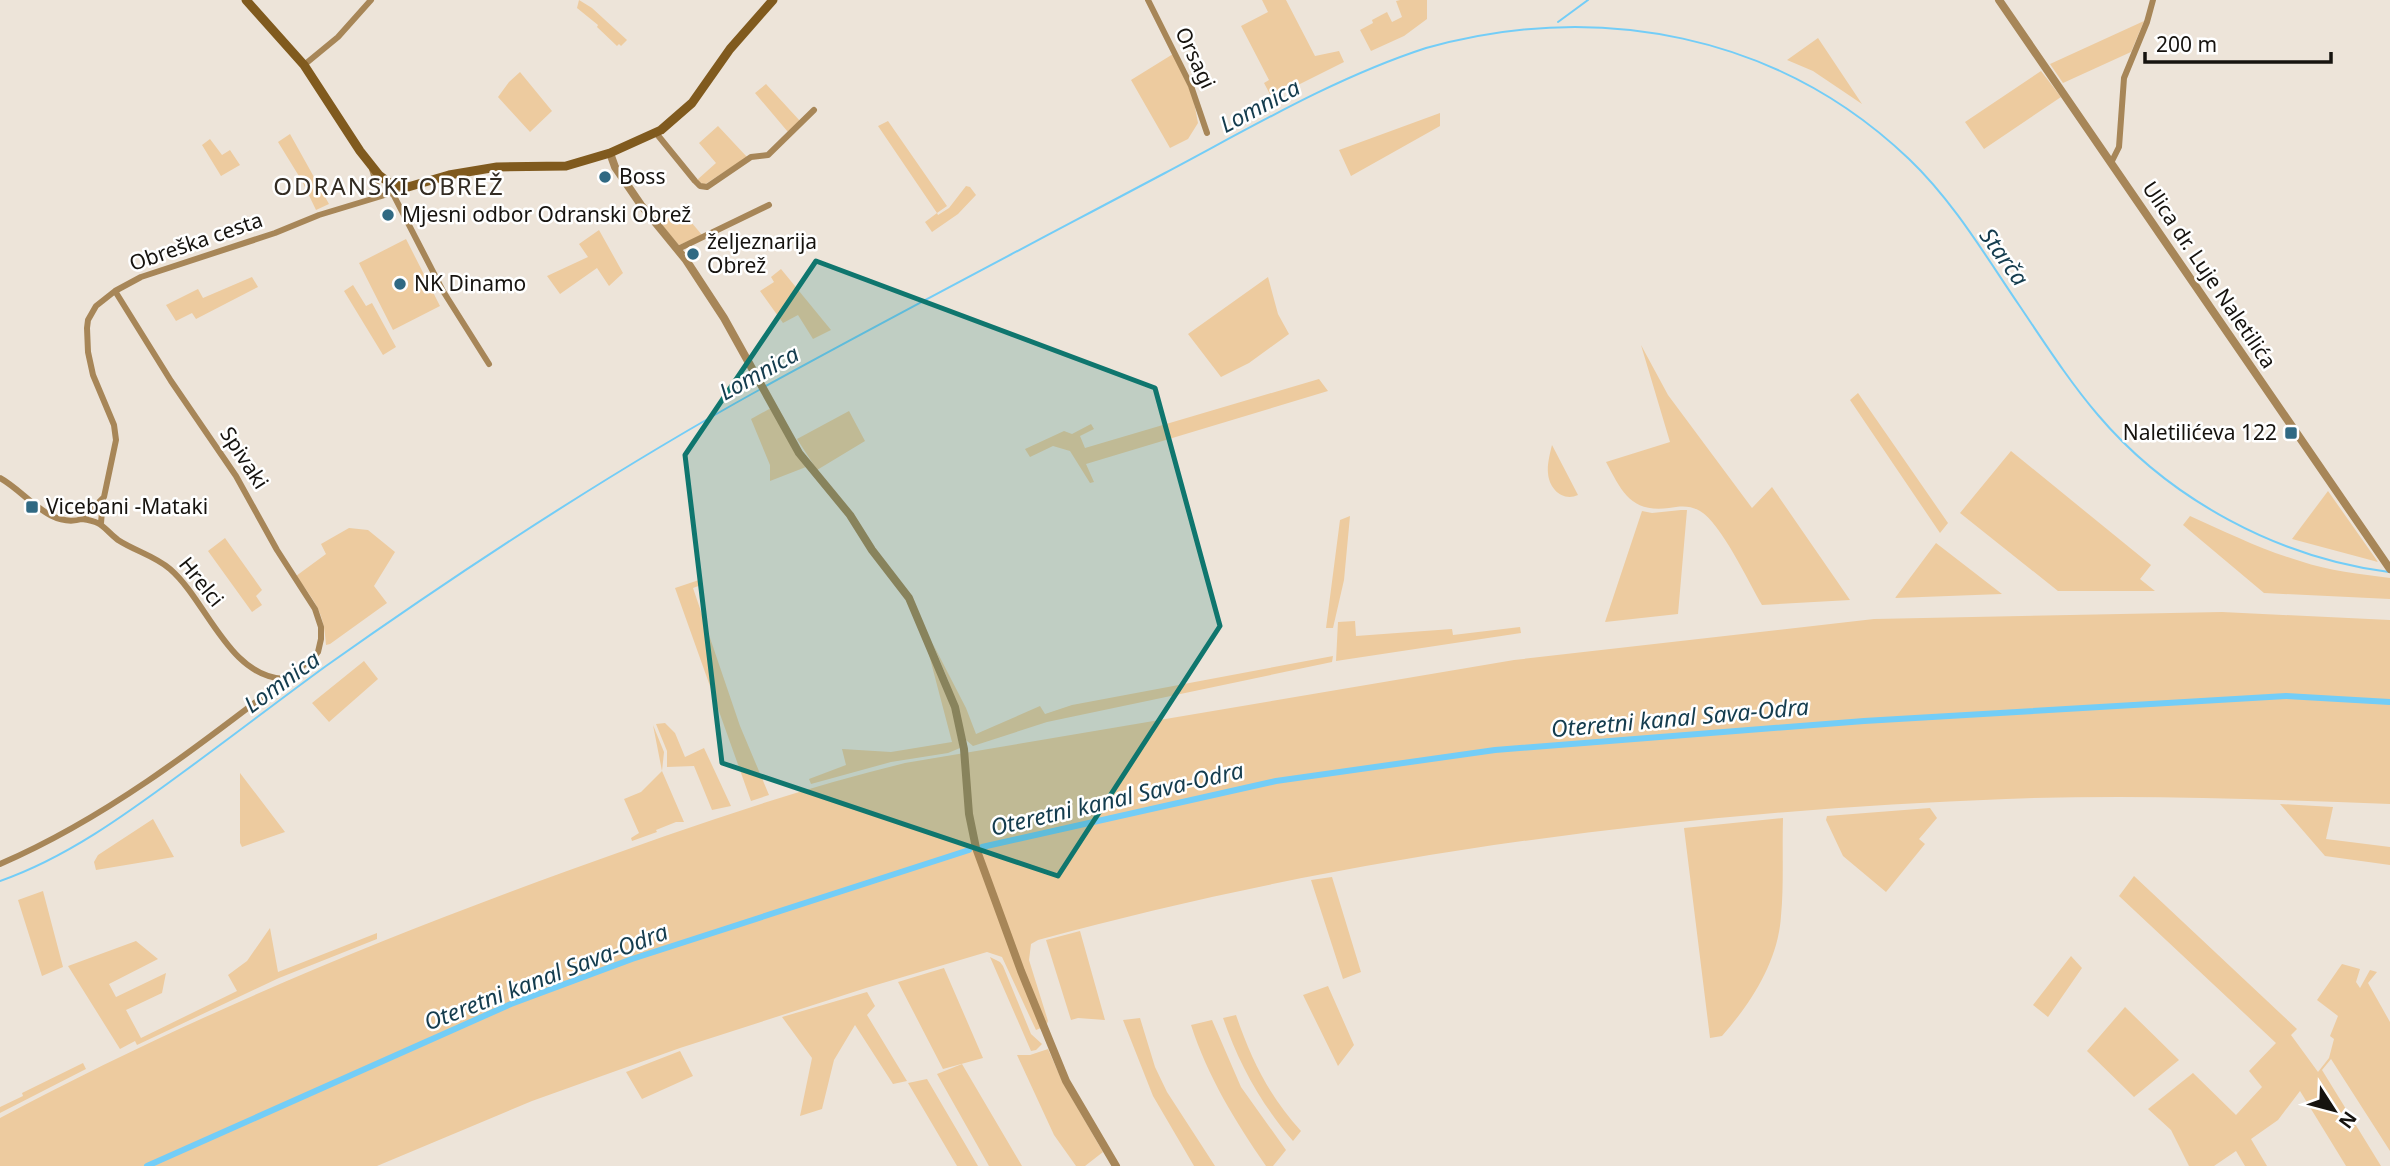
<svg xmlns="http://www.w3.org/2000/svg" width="2390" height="1166" font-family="'Noto Sans',sans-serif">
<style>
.green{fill:#edcb9f}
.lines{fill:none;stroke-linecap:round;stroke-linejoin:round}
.stream{stroke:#73cdf7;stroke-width:2}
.canal{stroke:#73cdf7;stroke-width:6}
.minor{stroke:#a78658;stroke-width:6}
.tertiary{stroke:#a78658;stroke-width:8}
.secondary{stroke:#805a1e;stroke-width:9}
.marked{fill:#0f766e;fill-opacity:0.2;stroke:#0f766e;stroke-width:5;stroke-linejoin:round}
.poi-dot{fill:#306983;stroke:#fff;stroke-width:2.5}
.labels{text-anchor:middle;stroke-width:5;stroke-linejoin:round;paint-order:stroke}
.street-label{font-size:21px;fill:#16130f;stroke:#fff}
.poi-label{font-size:21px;fill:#16130f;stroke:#fff;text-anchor:start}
.water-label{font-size:23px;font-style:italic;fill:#143c4e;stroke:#fff}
.quarter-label{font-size:24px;letter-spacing:2px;fill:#332c23;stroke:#fff}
</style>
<rect width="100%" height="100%" fill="#ede4d9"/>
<path class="green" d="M 579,0 L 592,8 L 627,40 L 621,46 L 619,44 L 617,46 L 597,27 L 598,25 L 577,8 Z
M 1262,0 L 1286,0 L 1315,56 L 1339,51 L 1344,62 L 1272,98 L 1264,83 L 1269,80 L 1241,26 L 1268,12 Z
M 1400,0 L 1427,0 L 1427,19 L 1404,36 L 1371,51 L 1360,30 L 1373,23 L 1372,20 L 1387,12 L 1392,22 L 1402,17 L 1396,1 Z
M 2144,21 L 2131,52 L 2063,83 L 2050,64 Z
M 1818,38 L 1862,104 L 1813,71 L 1787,60 Z
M 1173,54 L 1193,97 L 1198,123 L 1188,139 L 1170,148 L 1131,80 Z
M 2041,71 L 2061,97 L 1984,149 L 1965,122 Z
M 520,72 L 552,111 L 530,132 L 498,97 L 509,82 Z
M 766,84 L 800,121 L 788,132 L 755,93 Z
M 1440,113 L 1440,126 L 1351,176 L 1339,150 Z
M 888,121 L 947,206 L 937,213 L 938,215 L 949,208 L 966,186 L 970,187 L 976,195 L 958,214 L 932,232 L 925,222 L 937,213 L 878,126 Z
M 718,126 L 747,157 L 704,185 L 697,180 L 716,163 L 699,143 Z
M 290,134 L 329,204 L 316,210 L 302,181 L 278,142 Z
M 210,139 L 222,155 L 230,150 L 240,165 L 221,176 L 202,145 Z
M 677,211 L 682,218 L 686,216 L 702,235 L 679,245 L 678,244 L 661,224 Z
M 599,230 L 623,273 L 609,286 L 597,268 L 560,294 L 547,276 L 588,257 L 579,244 Z
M 406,239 L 440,306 L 393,330 L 359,263 Z
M 781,269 L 831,330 L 813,339 L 798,315 L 783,323 L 760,291 L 774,282 L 771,277 Z
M 252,277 L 258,287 L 196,319 L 192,313 L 176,321 L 166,305 L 198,289 L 203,298 Z
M 1268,277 L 1278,314 L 1289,334 L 1249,363 L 1221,377 L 1188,334 Z
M 353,285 L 366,306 L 372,303 L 396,347 L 383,355 L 344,291 Z
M 1641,345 L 1668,395 L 1752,508 L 1772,487 L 1850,600 L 1762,605 C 1749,583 1721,523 1700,511 C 1690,505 1680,506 1669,508 C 1631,513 1622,492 1606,462 L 1670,442 Z
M 1319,379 L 1328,391 L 1086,464 L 1094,482 L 1090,483 L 1070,451 L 1053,446 L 1030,457 L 1025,449 L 1064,431 L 1072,434 L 1091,424 L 1094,429 L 1080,436 L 1085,448 Z
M 1858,393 L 1948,523 L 1940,533 L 1850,400 Z
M 771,408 L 806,467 L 770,481 L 770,465 L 751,419 Z
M 849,411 L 865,441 L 817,470 L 797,439 Z
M 1552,445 L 1578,495 C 1563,502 1549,489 1548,473 C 1547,465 1550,453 1552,445 Z
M 2011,451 L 2151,565 L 2140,579 L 2155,591 L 2058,591 L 1960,513 Z
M 2328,491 L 2378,562 L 2292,539 Z
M 1681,510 L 1687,510 L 1678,614 L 1605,622 L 1642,511 L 1652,513 Z
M 1350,516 L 1344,580 L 1333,628 L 1326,628 L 1340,520 Z
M 2190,516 C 2226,532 2262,550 2300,561 C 2329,571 2360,574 2390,578 L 2390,599 L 2264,593 L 2183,525 Z
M 349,528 L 368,530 L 395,552 L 374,586 L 387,603 L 330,644 L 326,645 C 324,611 315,602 296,576 L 326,554 L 321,544 Z
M 225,538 L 262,590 L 256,596 L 262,605 L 252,612 L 208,551 Z
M 1936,543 L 2002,594 L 1895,598 Z
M 699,580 L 701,585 L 693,588 L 740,726 L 769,795 L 751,801 L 675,588 Z
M 2222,612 L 2390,620 L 2390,804 C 2262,799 2134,794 2006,799 C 1682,811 1351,854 1038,940 L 1031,944 L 1029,960 L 1048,1021 L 1046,1026 L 1036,1030 L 1002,957 L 987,952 L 866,988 L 680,1048 L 532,1101 L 377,1166 L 0,1166 L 0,1118 C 182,1021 373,941 567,871 C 678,831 790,791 905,763 L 1514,660 L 1874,619 Z
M 1355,621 L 1356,636 L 1452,629 L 1453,635 L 1520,627 L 1521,633 L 1336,661 L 1338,622 Z
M 933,644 L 966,708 L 976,734 L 1040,706 L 1045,714 L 1072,705 L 1333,656 L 1332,662 L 1047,722 L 973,746 L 966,740 L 948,680 Z
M 927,647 L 952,708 L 960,748 L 948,753 L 891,762 L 811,784 L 809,779 L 846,765 L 842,749 L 891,752 L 952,742 Z
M 364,661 L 378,679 L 329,722 L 312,703 Z
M 665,723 L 675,733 L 685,757 L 704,748 L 731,806 L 712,810 L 694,766 L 667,767 L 667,751 L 656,724 Z
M 653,725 L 664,752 L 662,771 L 684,822 L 676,822 L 656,830 L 657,832 L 632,841 L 631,838 L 639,833 L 624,799 L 641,792 L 662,771 Z
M 240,773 L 285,832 L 242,847 L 240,843 Z
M 2280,804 L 2333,807 L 2326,839 L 2390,847 L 2390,865 L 2325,856 Z
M 1930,808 L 1937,818 L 1919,839 L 1925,844 L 1886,892 L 1843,856 L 1826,820 L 1827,816 Z
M 1783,818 C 1782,851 1784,884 1781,916 C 1778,962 1751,1003 1722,1036 L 1710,1038 L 1684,828 Z
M 153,819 L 174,857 L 96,870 L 94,862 L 98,855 Z
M 2134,876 L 2297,1029 L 2291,1035 L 2318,1072 L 2329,1058 L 2334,1039 L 2330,1036 L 2338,1016 L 2317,1000 L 2342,964 L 2360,969 L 2356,982 L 2360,988 L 2370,970 L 2377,972 L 2368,983 L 2390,1022 L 2390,1151 L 2331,1059 L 2322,1070 L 2381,1166 L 2346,1166 L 2300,1091 L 2278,1120 L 2251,1139 L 2267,1166 L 2245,1166 L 2236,1151 L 2214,1166 L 2189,1166 L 2171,1130 L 2148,1109 L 2193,1073 L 2236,1115 L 2262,1087 L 2249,1071 L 2276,1043 L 2119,896 Z
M 1332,877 L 1361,972 L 1343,979 L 1311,880 Z
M 43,891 L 63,967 L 42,976 L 18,900 Z
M 270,928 L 278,972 L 377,933 L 377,939 L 279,978 L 137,1045 L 135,1041 L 120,1049 L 68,966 L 136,941 L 158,959 L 109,984 L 116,997 L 166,973 L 162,993 L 126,1010 L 141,1038 L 237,991 L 228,975 L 247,961 Z
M 1080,931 L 1105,1020 L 1078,1018 L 1071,1020 L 1046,940 Z
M 2071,956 L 2082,968 L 2048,1017 L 2033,1005 Z
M 990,957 L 1000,962 L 1003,966 L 1031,1034 L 1042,1044 L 1036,1050 L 1031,1051 Z
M 944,968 L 983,1058 L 943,1069 L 898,982 Z
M 1328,986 L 1354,1045 L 1338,1066 L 1303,995 Z
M 867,992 L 875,1006 L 867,1015 L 907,1081 L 893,1084 L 855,1025 L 834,1060 L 822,1109 L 800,1116 L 812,1058 L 782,1017 Z
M 2125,1007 L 2179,1060 L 2134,1097 L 2087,1051 Z
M 1236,1015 C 1251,1059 1269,1096 1301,1131 L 1293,1141 C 1261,1104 1239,1064 1223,1018 Z
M 1140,1018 L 1155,1067 L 1167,1092 L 1215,1166 L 1194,1166 L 1153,1096 L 1123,1020 Z
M 1212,1020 L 1241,1087 L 1286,1150 L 1273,1166 L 1266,1166 C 1235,1121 1208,1077 1191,1025 Z
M 1048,1049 L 1063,1083 L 1103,1152 L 1085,1166 L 1076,1166 L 1054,1135 L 1017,1055 L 1030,1055 Z
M 680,1051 L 693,1076 L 642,1099 L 626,1072 Z
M 83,1063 L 86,1069 L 0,1113 L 0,1107 L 23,1096 L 22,1093 Z
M 962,1064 L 1022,1166 L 989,1166 L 937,1074 Z
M 927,1079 L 978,1166 L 957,1166 L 908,1083 Z"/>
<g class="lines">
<path class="stream" d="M 1558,22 L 1588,0
M 764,387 C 897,314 1031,244 1165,173 C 1250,128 1334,78 1426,48 C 1598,0 1778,34 1909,159 C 1953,201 1985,255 2019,305 C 2044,342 2069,381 2098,415 C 2170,500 2279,558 2389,572
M 0,881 C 66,858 125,815 182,773 C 230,738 278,701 326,666 C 466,567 609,473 759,390"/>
<path class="canal" d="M 982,847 L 1276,781 L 1495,750 L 1864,721 L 2286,696 L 2390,702
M 147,1166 L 511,1004 L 632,959 L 969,850"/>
<path class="minor" d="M 1148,0 L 1191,86 L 1207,133
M 304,65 L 338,37 L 371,0
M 656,133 L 695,181 L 700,186 L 707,187 L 751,157 L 768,155 L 814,110
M 2111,163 L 2119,147 L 2124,78 L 2147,22 L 2153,0
M 372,169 L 380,196
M 392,192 L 443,291 L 489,364
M 678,249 L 769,205
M 0,478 C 26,492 49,529 82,519 L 104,497 L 116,440 L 114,425 L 93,375 L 88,352 L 87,328 L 88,320 L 96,306 L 115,291 L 141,277 L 275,233 L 319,215 L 408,188
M 82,519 C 105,522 102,528 118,540 C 135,551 155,556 170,569 C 207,601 228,676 284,679
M 101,523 L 103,500
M 0,864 C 116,814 215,733 314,657 L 318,652 L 321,639 L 321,627 L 315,609 L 277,550 L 236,476 L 171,381 L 115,291"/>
<path class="tertiary" d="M 1999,0 L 2390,569
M 610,153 L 615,167 L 641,205 L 686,260 L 724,318 L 799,453 L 850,515 L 872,550 L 909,598 L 955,707 L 964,749 L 969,814 L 976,848 L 1021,971 L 1066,1081 L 1116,1166"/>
<path class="secondary" d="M 246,0 L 304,65 L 360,151 L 379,175 L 391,184 L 408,187 L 449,175 L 497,167 L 566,166 L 610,153 L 661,130 L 692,103 L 730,49 L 773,0"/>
</g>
<path class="marked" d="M 816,261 L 1155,388 L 1220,626 L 1058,876 L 722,763 L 685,455 Z"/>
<g class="poi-dot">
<circle cx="605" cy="177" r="7"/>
<circle cx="388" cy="215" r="7"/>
<circle cx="693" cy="254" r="7"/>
<circle cx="400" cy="284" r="7"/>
<rect x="2284" y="426" width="14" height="14" rx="3.5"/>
<rect x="25" y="500" width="14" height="14" rx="3.5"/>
</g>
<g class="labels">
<g class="street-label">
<text transform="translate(1195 58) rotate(65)" y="7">Orsagi</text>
<text transform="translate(196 242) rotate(-19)" y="7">Obreška cesta</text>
<text transform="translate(2209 275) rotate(56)" y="7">Ulica dr. Luje Naletilića</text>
<text transform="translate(244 458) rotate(57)" y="7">Spivaki</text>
<text transform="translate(201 582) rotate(51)" y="7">Hrelci</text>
</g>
<g class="poi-label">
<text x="619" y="184">Boss</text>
<text x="402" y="222">Mjesni odbor Odranski Obrež</text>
<text x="707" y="249">željeznarija<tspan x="707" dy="24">Obrež</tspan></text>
<text x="414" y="291">NK Dinamo</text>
<text x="2277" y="440" text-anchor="end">Naletilićeva 122</text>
<text x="46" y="514">Vicebani -Mataki</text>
</g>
<g class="water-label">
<text transform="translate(1260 106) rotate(-28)" y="8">Lomnica</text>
<text transform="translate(2004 257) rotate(54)" y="8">Starča</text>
<text transform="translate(759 373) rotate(-29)" y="8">Lomnica</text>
<text transform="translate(282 682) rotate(-36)" y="8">Lomnica</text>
<text transform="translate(1680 718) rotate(-5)" y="8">Oteretni kanal Sava-Odra</text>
<text transform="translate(1117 799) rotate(-13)" y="8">Oteretni kanal Sava-Odra</text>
<text transform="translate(546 977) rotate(-21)" y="8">Oteretni kanal Sava-Odra</text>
</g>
<g class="quarter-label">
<text x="389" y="195">ODRANSKI OBREŽ</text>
</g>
</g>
<g transform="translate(2334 1110) rotate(126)" stroke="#ffffff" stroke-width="5" paint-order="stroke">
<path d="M0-5L12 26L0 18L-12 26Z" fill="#16130f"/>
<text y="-10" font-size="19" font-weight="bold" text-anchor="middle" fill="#16130f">N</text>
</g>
<path d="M2145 52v10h186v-10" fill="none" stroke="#16130f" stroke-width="3.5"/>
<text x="2156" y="52" font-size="21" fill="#16130f" stroke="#ffffff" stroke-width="5" paint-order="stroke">200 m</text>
</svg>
